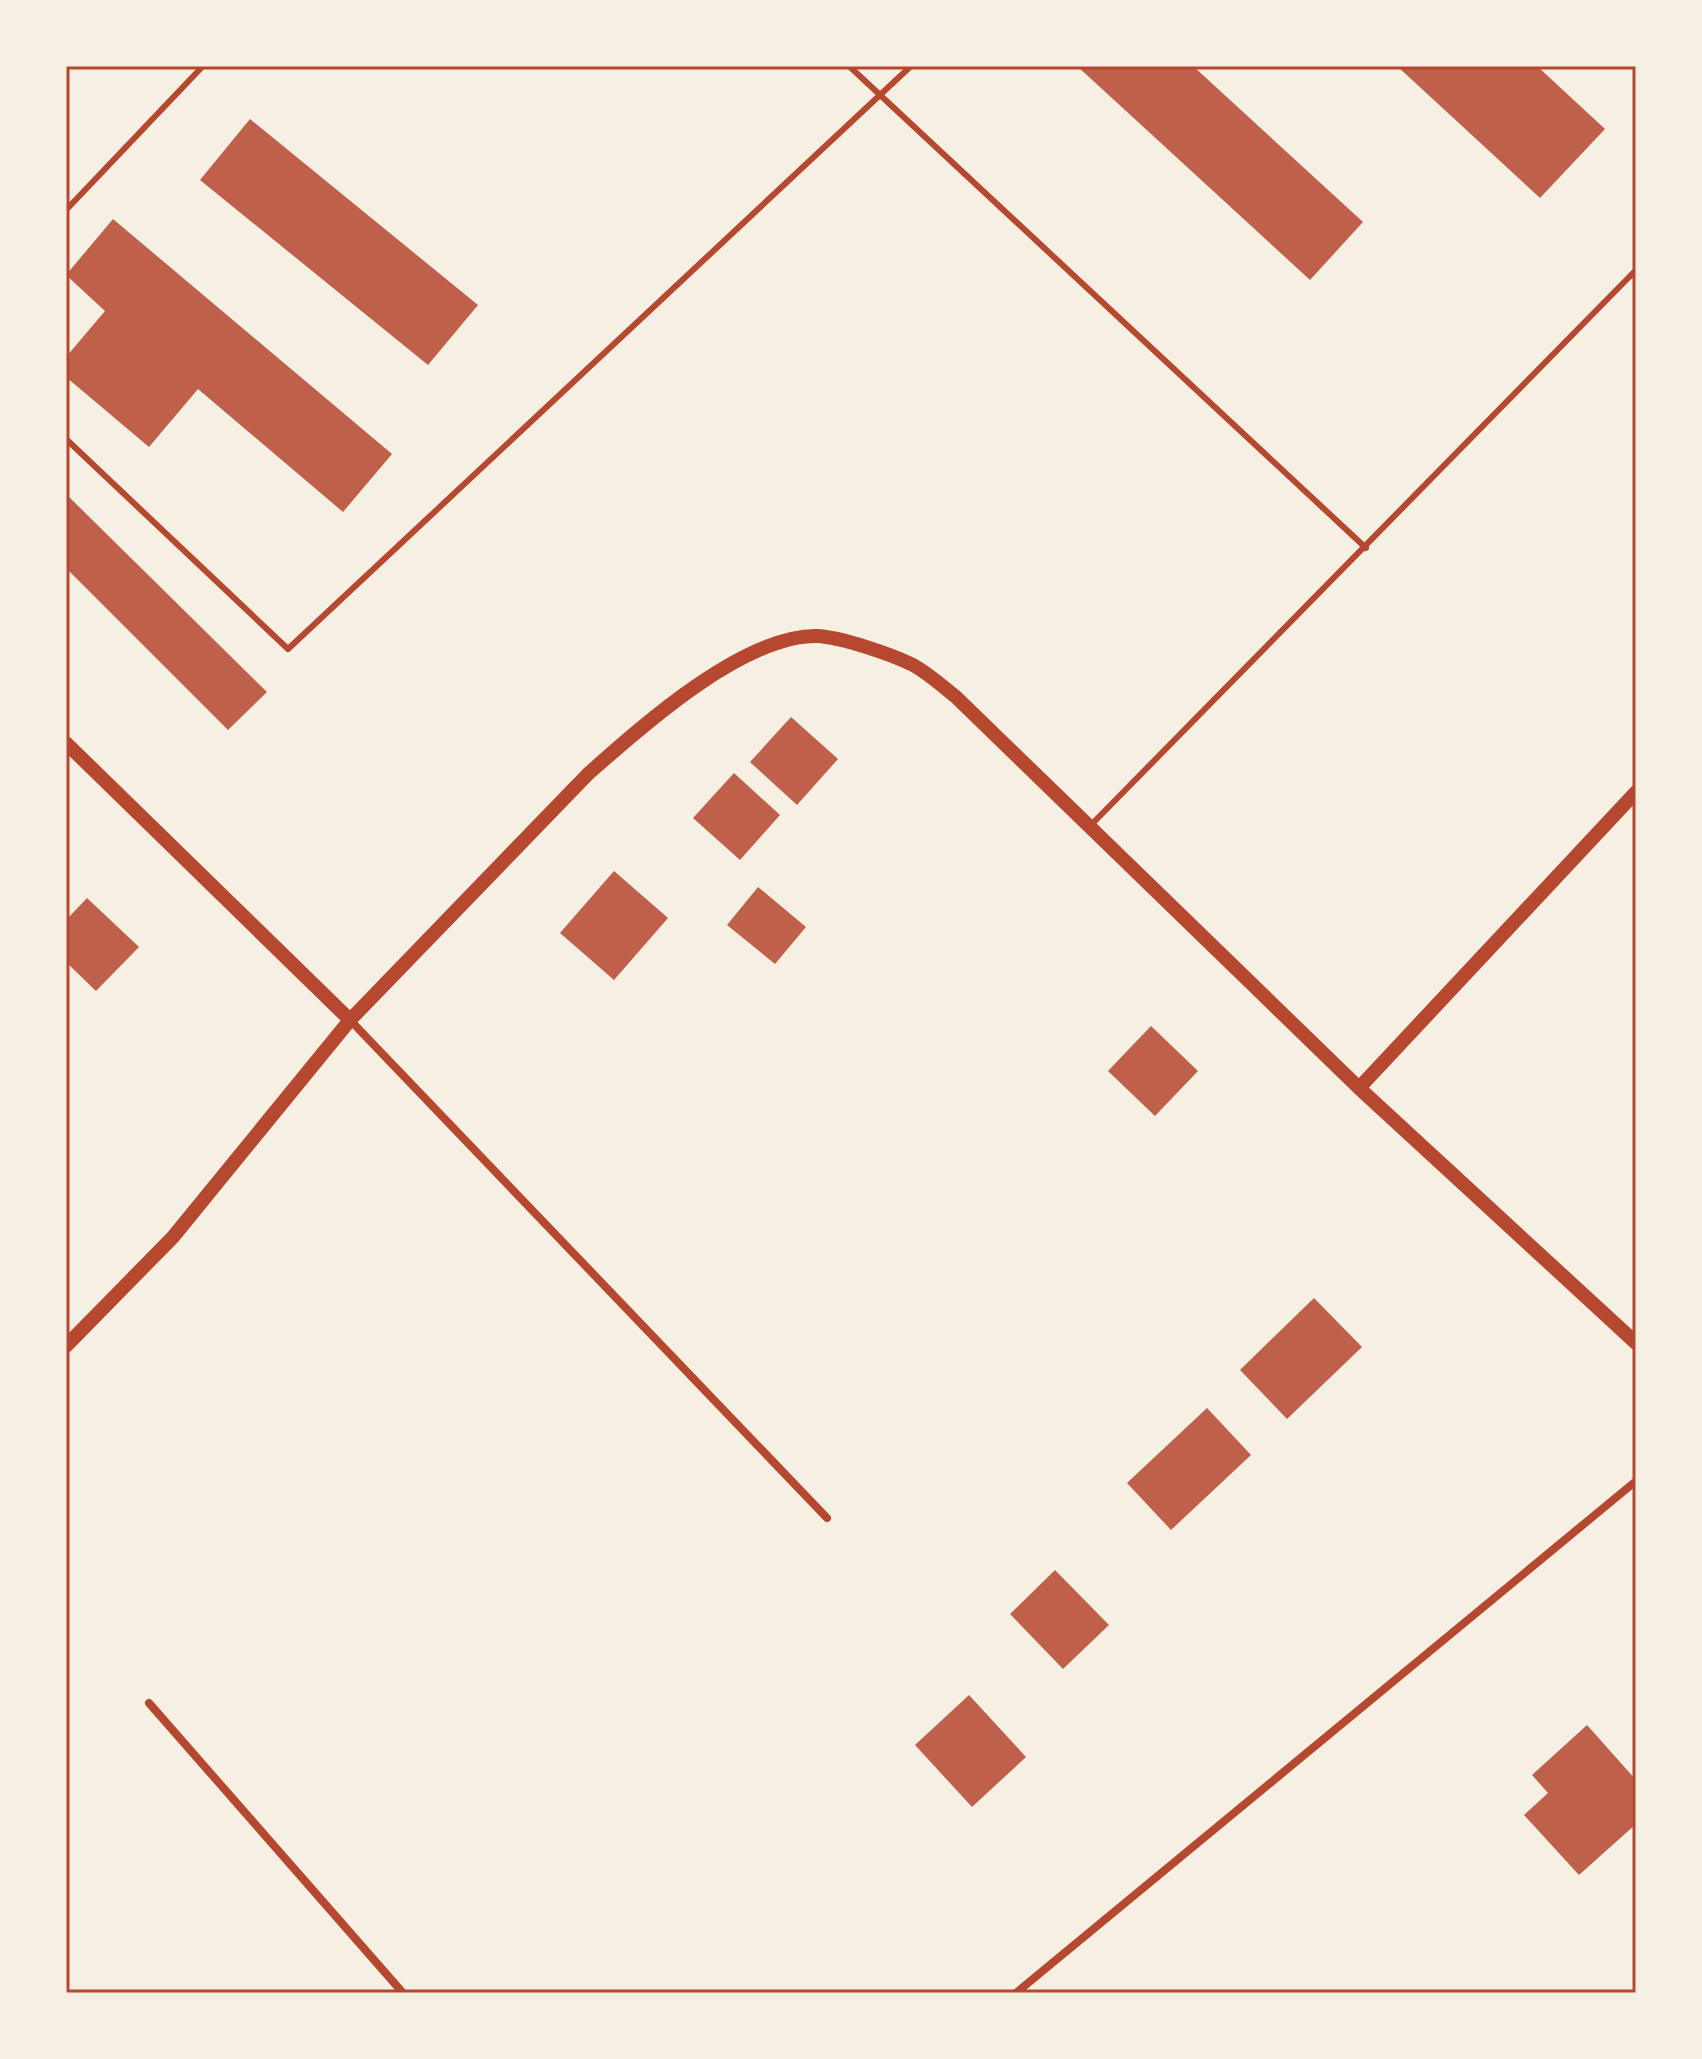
<svg xmlns="http://www.w3.org/2000/svg" width="1702" height="2059" font-family="'DM Sans',sans-serif">
<style>
.building{fill:#bf614a}
.lines{fill:none;stroke-linecap:round;stroke-linejoin:round}
.service{stroke:#b5482f;stroke-width:6}
.minor{stroke:#b5482f;stroke-width:8}
.tertiary{stroke:#b5482f;stroke-width:14}
.neatline{fill:none;stroke:#b5482f;stroke-width:3}
</style>
<rect width="100%" height="100%" fill="#f6efe4"/>
<path class="building" d="M 1077,66 L 1193,66 L 1363,222 L 1310,280 Z
M 1397,66 L 1537,66 L 1605,129 L 1540,198 Z
M 250,119 L 478,305 L 428,365 L 200,180 Z
M 113,219 L 392,454 L 343,512 L 198,389 L 149,447 L 66,377 L 66,357 L 105,311 L 66,275 Z
M 66,494 L 267,692 L 228,730 L 66,568 Z
M 791,717 L 838,759 L 797,805 L 750,762 Z
M 734,773 L 780,815 L 740,860 L 693,818 Z
M 614,871 L 668,918 L 614,980 L 560,933 Z
M 758,887 L 806,927 L 775,964 L 727,925 Z
M 87,898 L 139,947 L 96,991 L 66,962 L 66,920 Z
M 1151,1026 L 1198,1071 L 1155,1116 L 1108,1071 Z
M 1314,1298 L 1362,1347 L 1287,1419 L 1240,1370 Z
M 1207,1408 L 1251,1455 L 1171,1530 L 1127,1483 Z
M 1055,1570 L 1109,1625 L 1063,1669 L 1010,1614 Z
M 969,1695 L 1026,1757 L 972,1807 L 915,1745 Z
M 1587,1725 L 1636,1780 L 1636,1824 L 1579,1875 L 1524,1815 L 1548,1793 L 1532,1775 Z"/>
<g class="lines">
<path class="service" d="M 849,66 L 1366,548
M 66,210 L 203,66
M 66,439 L 288,649 L 911,66
M 1090,826 L 1636,270"/>
<path class="minor" d="M 350,1020 L 827,1518
M 149,1703 L 403,1993
M 1016,1993 L 1636,1481"/>
<path class="tertiary" d="M 66,743 L 350,1020
M 1359,1088 L 1636,792
M 66,1346 L 173,1237 L 350,1020 L 588,774 C 641,727 743,635 817,636 C 841,637 890,654 911,664 C 927,672 942,686 956,697 L 1359,1088 L 1636,1343"/>
</g>
<rect width="1702" height="2059" fill="none" stroke="#f6efe4" stroke-width="136"/>
<rect x="68" y="68" width="1566" height="1923" class="neatline"/>
</svg>
